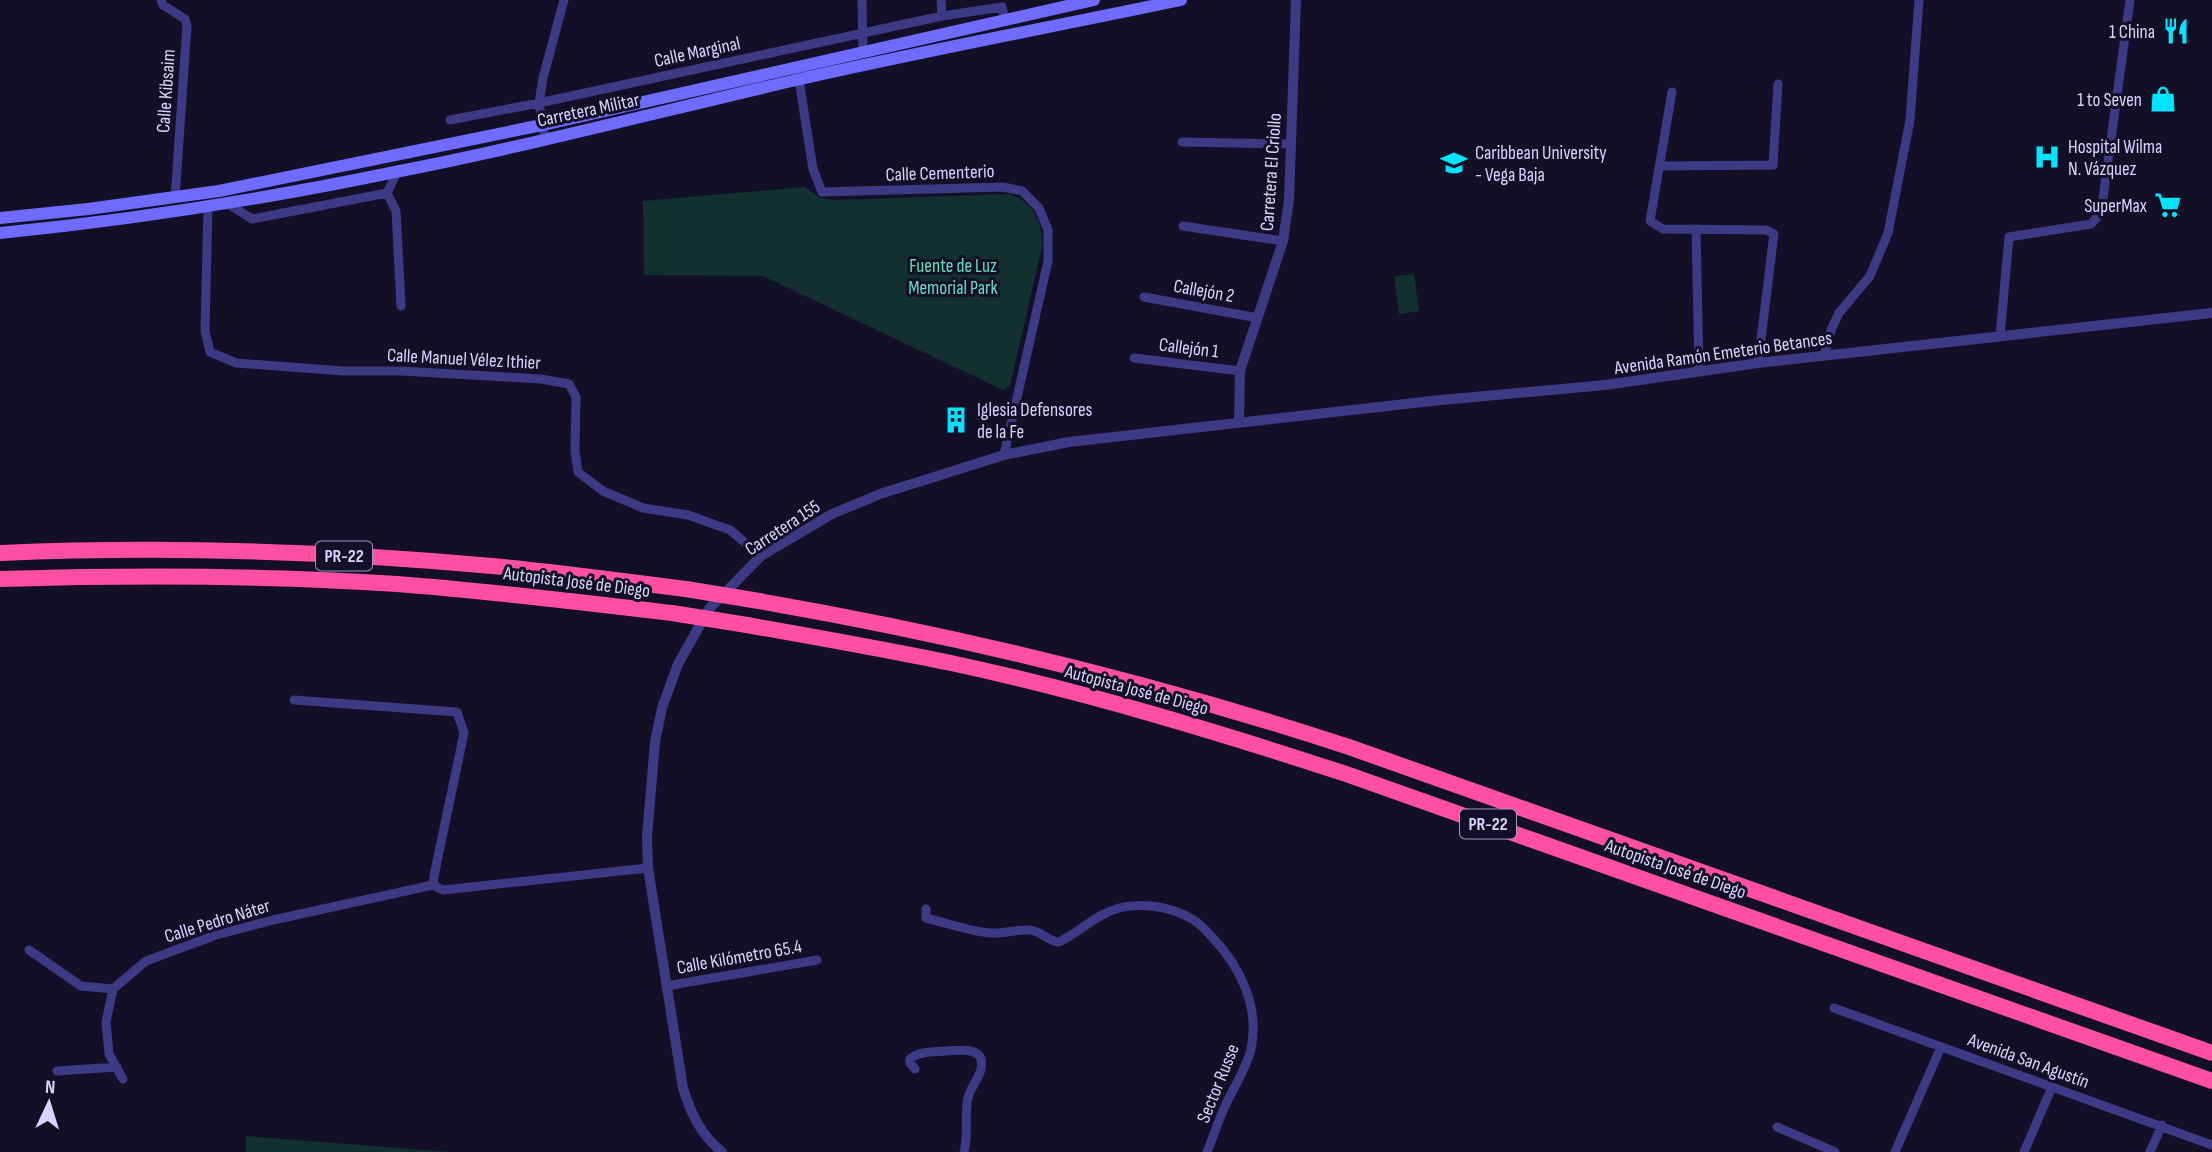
<svg xmlns="http://www.w3.org/2000/svg" width="2212" height="1152" font-family="'Sofia Sans Condensed',sans-serif">
<style>
.green{fill:#12302f}
.lines{fill:none;stroke-linecap:round;stroke-linejoin:round}
.minor{stroke:#3d3a85;stroke-width:9}
.tertiary{stroke:#3d3a85;stroke-width:10}
.secondary{stroke:#6f6bff;stroke-width:12}
.motorway{stroke:#ff4fa3;stroke-width:16}
.motorway-bridge{stroke:#ff4fa3;stroke-width:16}
.labels{text-anchor:middle;stroke-width:6;stroke-linejoin:round;paint-order:stroke}
.shield{fill:#130f26;stroke:#9e99be;stroke-width:2}
.shield-label{font-size:18px;font-weight:bold;fill:#d9d4ff}
.poi-label{font-size:19px;fill:#d9d4ff;stroke:#130f26;text-anchor:end}
.street-label{font-size:19px;fill:#d9d4ff;stroke:#130f26}
.park-label{font-size:19px;fill:#5fe0c0;stroke:#130f26}
</style>
<rect width="100%" height="100%" fill="#130f26"/>
<path class="green" d="M 805,187 L 820,198 L 835,200 L 1010,194 C 1033,202 1043,222 1042,247 L 1010,386 L 1003,390 L 763,276 L 644,275 L 643,201 Z
M 1414,274 L 1419,311 L 1399,314 L 1394,276 Z
M 246,1136 L 450,1152 L 246,1152 Z"/>
<g class="lines">
<path class="minor" d="M 161,0 L 163,5 L 185,19 L 187,26 L 175,198
M 862,0 L 863,51
M 941,0 L 942,16
M 799,80 L 813,169 L 822,192 L 1003,187 L 1022,191 L 1039,208 L 1048,230 L 1048,261 L 1004,455
M 1672,92 L 1650,221 L 1663,229 L 1766,230 L 1774,234 L 1758,363
M 450,120 L 539,103 L 942,16 L 1002,7 L 1005,19
M 545,138 L 539,103 L 543,78 L 564,0
M 1182,142 L 1291,144
M 1660,166 L 1773,165 L 1778,84
M 387,193 L 396,211 L 401,306
M 387,193 L 397,172
M 228,204 L 252,219 L 387,193
M 208,207 L 205,331 L 210,352 L 236,363 L 343,371 L 402,371 L 541,379 L 569,384 L 576,397 L 575,451 L 578,472 L 603,491 L 643,508 L 688,515 L 730,530 L 761,556
M 1183,226 L 1283,241
M 1696,229 L 1699,371
M 1144,297 L 1258,318
M 2000,336 L 2009,237 L 2091,224 L 2101,213 L 2130,0
M 1824,356 L 1831,330 L 1839,313 L 1870,276 L 1888,233 L 1910,120 L 1919,0
M 1134,358 L 1240,371
M 294,700 L 457,712 L 464,733 L 434,876 L 433,885
M 433,885 L 443,890 L 648,868
M 926,909 L 926,918 C 947,923 969,931 990,933 C 1004,934 1016,929 1029,930 C 1041,930 1047,941 1059,942 C 1080,932 1096,914 1119,908 C 1142,902 1172,907 1192,919 C 1200,923 1206,931 1212,937 C 1240,966 1260,1007 1251,1049 C 1247,1067 1235,1085 1227,1102 C 1219,1118 1214,1135 1207,1152
M 29,950 L 81,986 L 113,989
M 666,986 L 817,960
M 1834,1008 L 2212,1145
M 915,1069 L 910,1063 L 910,1059 C 919,1051 934,1052 946,1051 C 959,1050 986,1046 981,1069 C 979,1079 970,1088 968,1098 C 964,1116 969,1134 964,1152
M 57,1071 L 117,1067
M 123,1079 L 109,1054 L 106,1022 L 113,989 L 146,961 L 216,935 L 273,920 L 433,885
M 1777,1127 L 1835,1152
M 1895,1152 L 1941,1047
M 2024,1152 L 2052,1087
M 2150,1152 L 2162,1125"/>
<path class="tertiary" d="M 1239,423 L 1240,371 L 1283,241 L 1289,200 L 1296,0
M 722,1152 C 701,1135 691,1114 683,1088 L 648,868 L 647,837 L 655,742 L 662,708 L 678,664 L 709,609 L 761,556 L 832,514 L 880,494 L 1004,455 L 1069,442 L 1441,400 L 1605,385 L 1758,363 L 2212,313"/>
<path class="secondary" d="M 0,218 L 88,209 L 219,191 L 542,125 L 1094,0
M 0,233 C 133,220 264,199 395,172 C 529,146 662,111 796,80 C 923,51 1052,27 1181,0"/>
<path class="motorway" d="M 0,553 C 163,546 329,551 492,566 C 557,572 622,581 686,589
M 0,579 C 133,575 265,575 397,584 C 489,591 580,602 672,613
M 759,601 C 961,636 1154,683 1349,747 L 2212,1053
M 747,625 C 815,637 883,649 951,663 C 1086,692 1218,732 1349,775 L 2212,1081"/>
<path class="motorway-bridge" d="M 686,589 L 759,601
M 672,613 L 747,625"/>
</g>
<defs>
<g id="restaurant-bare" transform="scale(2.1)"><path d="M-5-6h1v4h1v-4h1v4h1v-4h1v5L-1.5 .5V6h-2V.5L-5-1ZM5-6V6H3V1.5H1.5Q1.5-4 5-6Z" fill="#00e5ff" stroke="#130f26" stroke-width="2.5" paint-order="stroke"/></g>
<g id="shop-bare" transform="scale(2.1)"><path d="M-5-2.5h2.3a2.7 3.5 0 0 1 5.4 0H5L5.5 6h-11ZM-1.5-2.5h3a1.5 2.3 0 0 0-3 0Z" fill="#00e5ff" stroke="#130f26" stroke-width="2.5" paint-order="stroke"/></g>
<g id="hospital-bare" transform="scale(2.1)"><path d="M-5-5h3v3.5h4V-5h3V5h-3V1.5h-4V5h-3Z" fill="#00e5ff" stroke="#130f26" stroke-width="2.5" paint-order="stroke"/></g>
<g id="university-bare" transform="scale(2.1)"><path d="M0-5L7-2L0 1L-7-2ZM-4 1L0 2.5L4 1V4Q0 6-4 4Z" fill="#00e5ff" stroke="#130f26" stroke-width="2.5" paint-order="stroke"/></g>
<g id="supermarket-bare" transform="scale(2.1)"><path d="M-6-5.5h2.5l.6 2H6L4.5 2H-2.5L-4.4-4H-6ZM-1.5 3.2a1.3 1.3 0 1 0 .1 0ZM3 3.2a1.3 1.3 0 1 0 .1 0Z" fill="#00e5ff" stroke="#130f26" stroke-width="2.5" paint-order="stroke"/></g>
<g id="building-bare" transform="scale(2.1)"><path d="M-4-6H4V6H1V3H-1V6H-4ZM-2.5-4.3h1.7v1.8h-1.7ZM.8-4.3h1.7v1.8H.8ZM-2.5-1h1.7V.8h-1.7ZM.8-1h1.7V.8H.8Z" fill="#00e5ff" stroke="#130f26" stroke-width="2.5" paint-order="stroke"/></g>
</defs>
<g fill-rule="evenodd">
<use href="#restaurant-bare" x="2176" y="31"/>
<use href="#shop-bare" x="2163" y="99"/>
<use href="#hospital-bare" x="2047" y="157"/>
<use href="#university-bare" x="1454" y="163"/>
<use href="#supermarket-bare" x="2168" y="205"/>
<use href="#building-bare" x="956" y="420"/>
</g>
<g class="labels">
<g class="shield">
<rect x="316" y="541.5" width="56" height="29" rx="5"/>
<rect x="1460" y="809.5" width="56" height="29" rx="5"/>
</g>
<g class="shield-label">
<text x="344" y="562">PR-22</text>
<text x="1488" y="830">PR-22</text>
</g>
<g class="poi-label">
<text x="2155" y="38">1 China</text>
<text x="2142" y="106">1 to Seven</text>
<text x="2068" y="153" text-anchor="start">Hospital Wilma<tspan x="2068" dy="22">N. Vázquez</tspan></text>
<text x="1475" y="159" text-anchor="start">Caribbean University<tspan x="1475" dy="22">- Vega Baja</tspan></text>
<text x="2147" y="212">SuperMax</text>
<text x="977" y="416" text-anchor="start">Iglesia Defensores<tspan x="977" dy="22">de la Fe</tspan></text>
</g>
<g class="street-label">
<text transform="translate(697 51) rotate(-12)" y="7">Calle Marginal</text>
<text transform="translate(165 91) rotate(-86)" y="7">Calle Kibsaim</text>
<text transform="translate(588 109) rotate(-12)" y="7">Carretera Militar</text>
<text transform="translate(940 172) rotate(-2)" y="7">Calle Cementerio</text>
<text transform="translate(1270 172) rotate(-86)" y="7">Carretera El Criollo</text>
<text transform="translate(1204 290) rotate(10)" y="7">Callejón 2</text>
<text transform="translate(1189 347) rotate(7)" y="7">Callejón 1</text>
<text transform="translate(1723 352) rotate(-8)" y="7">Avenida Ramón Emeterio Betances</text>
<text transform="translate(464 358) rotate(3)" y="7">Calle Manuel Vélez Ithier</text>
<text transform="translate(782 527) rotate(-33)" y="7">Carretera 155</text>
<text transform="translate(577 581) rotate(7)" y="7">Autopista José de Diego</text>
<text transform="translate(1137 689) rotate(15)" y="7">Autopista José de Diego</text>
<text transform="translate(1676 868) rotate(19)" y="7">Autopista José de Diego</text>
<text transform="translate(217 920) rotate(-17)" y="7">Calle Pedro Náter</text>
<text transform="translate(739 956) rotate(-10)" y="7">Calle Kilómetro 65.4</text>
<text transform="translate(2029 1060) rotate(20)" y="7">Avenida San Agustín</text>
<text transform="translate(1217 1083) rotate(-68)" y="7">Sector Russe</text>
</g>
<g class="park-label">
<text x="953" y="272">Fuente de Luz<tspan x="953" dy="22">Memorial Park</tspan></text>
</g>
</g>
<g transform="translate(49 1103) rotate(4)" stroke="#130f26" stroke-width="5" paint-order="stroke">
<path d="M0-5L12 26L0 18L-12 26Z" fill="#d9d4ff"/>
<text y="-10" font-size="19" font-weight="bold" text-anchor="middle" fill="#d9d4ff">N</text>
</g>
</svg>
